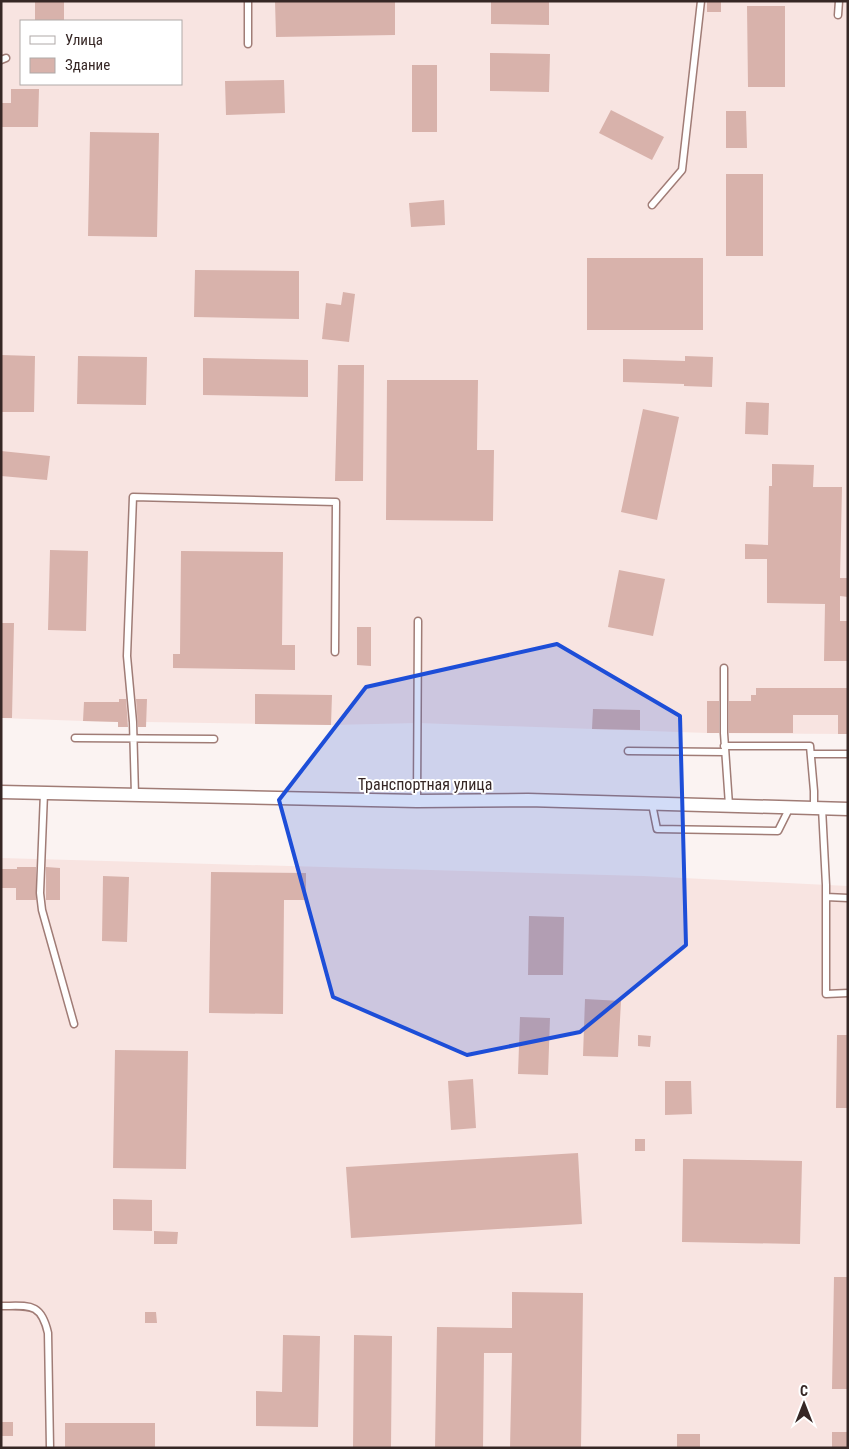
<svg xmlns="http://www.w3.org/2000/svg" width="849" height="1449" font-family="'Roboto Condensed',sans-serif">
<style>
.built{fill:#f8e4e1;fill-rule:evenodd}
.building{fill:#d8b2ab}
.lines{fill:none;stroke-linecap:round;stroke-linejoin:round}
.lane-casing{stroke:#a07c76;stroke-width:9}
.street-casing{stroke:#a07c76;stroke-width:15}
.lane{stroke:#fff;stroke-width:6}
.street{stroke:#fff;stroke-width:12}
.marked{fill:#1d4ed8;fill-opacity:0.2;stroke:#1d4ed8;stroke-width:4;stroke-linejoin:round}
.labels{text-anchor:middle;stroke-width:4;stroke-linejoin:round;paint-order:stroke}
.street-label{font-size:16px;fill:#362725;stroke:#fff}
</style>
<rect width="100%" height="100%" fill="#fbf3f2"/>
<path class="built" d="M 1,1 L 848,1 L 848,734 L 707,733 L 418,723 L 331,725 L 83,721 L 1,718 ZM 21,21 L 181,21 L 181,84 L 21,84 Z
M 1,858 L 643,876 L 848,886 L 848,1448 L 1,1448 Z"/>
<path class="building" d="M 35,1 L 64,1 L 64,21 L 35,21 Z
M 275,1 L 395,1 L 395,35 L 276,37 Z
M 491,1 L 549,1 L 549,25 L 491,24 Z
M 707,1 L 721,1 L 721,12 L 707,12 Z
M 747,6 L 785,6 L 785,87 L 748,87 Z
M 490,53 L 550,54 L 549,92 L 490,91 Z
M 412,65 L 437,65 L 437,132 L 412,132 Z
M 284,80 L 285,113 L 226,115 L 225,81 Z
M 11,89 L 39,89 L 38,127 L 1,127 L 1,103 L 11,103 Z
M 611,110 L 664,137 L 652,160 L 599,133 Z
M 726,111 L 746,111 L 747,148 L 726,148 Z
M 90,132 L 159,133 L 157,237 L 88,236 Z
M 726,174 L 763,174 L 763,256 L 726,256 Z
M 444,200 L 445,225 L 411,227 L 409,203 Z
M 587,258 L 703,258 L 703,330 L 587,330 Z
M 195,270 L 299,271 L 299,319 L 194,317 Z
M 343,292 L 355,294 L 349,342 L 322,339 L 326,303 L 341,305 Z
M 1,355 L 35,356 L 34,412 L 1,412 Z
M 78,356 L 147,357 L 146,405 L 77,404 Z
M 685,356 L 713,357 L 712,387 L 684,386 L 684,384 L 623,382 L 623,359 L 685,361 Z
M 203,358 L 308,360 L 308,397 L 203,395 Z
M 338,365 L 364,365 L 363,481 L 335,481 Z
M 387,380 L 478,380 L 477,450 L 494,450 L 493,521 L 386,520 Z
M 746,402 L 769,403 L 768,435 L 745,434 Z
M 643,409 L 679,417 L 657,520 L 621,512 Z
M 1,451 L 50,456 L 47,480 L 1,476 Z
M 772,464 L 814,465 L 813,487 L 842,487 L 840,578 L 848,578 L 848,597 L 840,596 L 840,621 L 848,621 L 848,661 L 824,661 L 825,604 L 767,603 L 767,559 L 745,559 L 745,544 L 768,545 L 769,486 L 772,486 Z
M 50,550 L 88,551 L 86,631 L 48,630 Z
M 181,551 L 283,552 L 282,645 L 295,645 L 295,670 L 173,668 L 173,654 L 180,654 Z
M 619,570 L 665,579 L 653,636 L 608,627 Z
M 1,623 L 14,623 L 12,718 L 1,718 Z
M 357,627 L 371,627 L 371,666 L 357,665 Z
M 756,688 L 848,688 L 848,734 L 838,734 L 838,715 L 793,715 L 793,733 L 729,733 L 729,701 L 751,701 L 751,695 L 756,695 Z
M 255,694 L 332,695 L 331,725 L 255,724 Z
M 119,699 L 126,699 L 128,727 L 118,727 L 118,722 L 83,721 L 84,702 L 119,702 Z
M 136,699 L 147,699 L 146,727 L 138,727 Z
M 707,701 L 719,701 L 719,733 L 707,733 Z
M 593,709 L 640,710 L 640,730 L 592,729 Z
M 17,867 L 36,867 L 36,900 L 16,900 L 16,888 L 1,888 L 1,869 L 17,869 Z
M 46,867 L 60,868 L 60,900 L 46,900 Z
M 211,872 L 306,873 L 306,900 L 284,900 L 283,1014 L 209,1013 Z
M 103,876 L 129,877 L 127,942 L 102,941 Z
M 529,916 L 564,917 L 563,975 L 528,975 Z
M 585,999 L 621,1001 L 618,1057 L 583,1056 Z
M 520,1017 L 550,1018 L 548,1075 L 518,1074 Z
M 638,1035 L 651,1036 L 650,1047 L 638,1046 Z
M 837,1035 L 848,1035 L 848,1108 L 836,1108 Z
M 115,1050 L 188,1051 L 186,1169 L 113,1168 Z
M 473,1079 L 476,1128 L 451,1130 L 448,1081 Z
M 665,1081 L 691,1081 L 692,1114 L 665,1115 Z
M 635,1139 L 645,1139 L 645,1151 L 635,1151 Z
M 578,1153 L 582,1224 L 351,1238 L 346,1167 Z
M 683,1159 L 802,1161 L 800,1244 L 682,1242 Z
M 113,1199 L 152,1200 L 152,1231 L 113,1230 Z
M 154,1231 L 178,1232 L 177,1244 L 154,1244 Z
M 834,1277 L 848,1277 L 848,1389 L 832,1389 Z
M 512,1292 L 583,1293 L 581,1448 L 510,1448 L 512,1353 L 484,1353 L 483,1448 L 435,1448 L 437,1327 L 512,1328 Z
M 145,1312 L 156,1312 L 157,1323 L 145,1323 Z
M 283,1335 L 320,1336 L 318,1427 L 256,1426 L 256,1391 L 282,1392 Z
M 354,1335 L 392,1336 L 391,1448 L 353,1448 Z
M 1,1422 L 13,1422 L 13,1436 L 1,1436 Z
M 65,1423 L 155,1423 L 155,1448 L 65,1448 Z
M 832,1432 L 848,1432 L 848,1448 L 832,1448 Z
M 677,1434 L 700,1434 L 700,1448 L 677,1448 Z"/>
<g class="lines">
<g class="lane-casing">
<path id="lane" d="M 248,1 L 248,44
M 838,15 L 839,1
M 1,60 L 6,58
M 652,205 L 682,170 L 701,1
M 724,668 L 724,733 L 729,805
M 75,738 L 214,739
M 724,746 L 810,746 L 814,791 L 814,808
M 628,751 L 725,752
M 811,754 L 848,754
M 44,793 L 40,893 L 42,910 L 74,1024
M 135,795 L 133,722 L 127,656 L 133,497 L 336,502 L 335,652
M 417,801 L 418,621
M 652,804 L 657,829 L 778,831 L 790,807
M 822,808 L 826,885 L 826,994 L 848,993
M 826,897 L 848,898
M 1,1306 C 29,1306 41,1302 48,1333 L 50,1448"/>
</g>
<g class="street-casing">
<path id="street" d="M 1,792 L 417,801 L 528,800 L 848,809"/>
</g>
<use href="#lane" class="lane"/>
<use href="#street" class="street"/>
</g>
<path class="marked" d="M 557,644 L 680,716 L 686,945 L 580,1032 L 467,1055 L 333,997 L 279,800 L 366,687 Z"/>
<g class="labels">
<g class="street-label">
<text x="425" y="790">Транспортная улица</text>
</g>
</g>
<rect width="849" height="1449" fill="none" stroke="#362725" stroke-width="5"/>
<rect x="20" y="20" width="162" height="65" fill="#ffffff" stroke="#afa9a8"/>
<rect x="30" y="36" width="25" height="8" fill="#ffffff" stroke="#afa9a8"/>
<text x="65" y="45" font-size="15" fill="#362725">Улица</text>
<rect x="30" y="58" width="25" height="15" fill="#d8b2ab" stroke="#afa9a8"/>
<text x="65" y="70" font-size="15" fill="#362725">Здание</text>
<g transform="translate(804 1404)" stroke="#ffffff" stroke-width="4" paint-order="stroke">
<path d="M0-4L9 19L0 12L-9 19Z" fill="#362725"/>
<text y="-8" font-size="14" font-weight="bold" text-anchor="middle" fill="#362725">С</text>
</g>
</svg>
